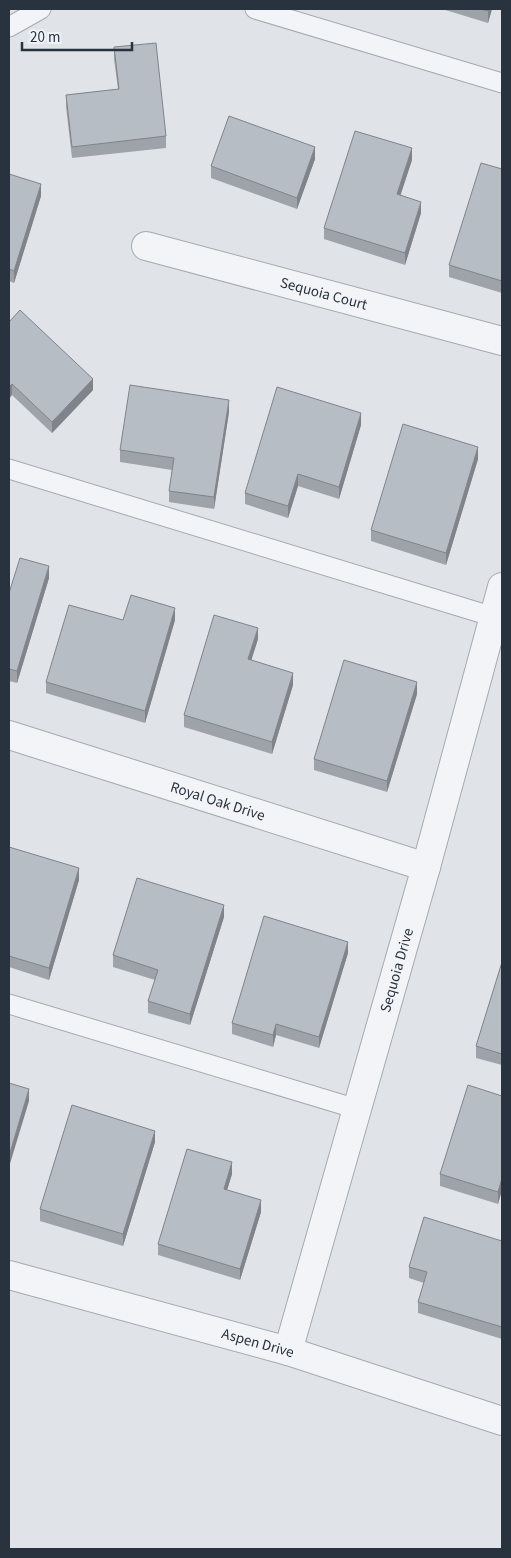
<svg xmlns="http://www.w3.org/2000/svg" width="511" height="1558" font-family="'Source Sans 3',sans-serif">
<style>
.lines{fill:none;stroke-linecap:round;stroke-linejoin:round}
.service-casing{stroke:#a5abb2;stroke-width:21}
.minor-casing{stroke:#a5abb2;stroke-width:30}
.service{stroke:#f2f4f7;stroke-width:19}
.minor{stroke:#f2f4f7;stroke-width:28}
.wall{fill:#9da3a9}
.shaded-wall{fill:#80848a}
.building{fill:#b7bdc5;stroke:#80848a}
.labels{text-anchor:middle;stroke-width:4;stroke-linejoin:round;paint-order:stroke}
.street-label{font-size:15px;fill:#29323f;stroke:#eff2f6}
</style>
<rect width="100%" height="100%" fill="#e0e4e8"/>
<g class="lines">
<g class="service-casing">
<path id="service" d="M 255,9 L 502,83
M 9,27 L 41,9
M 9,469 L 494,617
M 9,1004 L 357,1109"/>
</g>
<g class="minor-casing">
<g id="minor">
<path id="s1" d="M 146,246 L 502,341"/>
<path id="s2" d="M 9,735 L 426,867"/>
<path id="s3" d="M 9,1275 L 288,1351 L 502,1421"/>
<path id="s4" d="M 288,1351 L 426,867 L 502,587"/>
</g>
</g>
<use href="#service" class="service"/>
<use href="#minor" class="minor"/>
</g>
<path class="wall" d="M 442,9 L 492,9 L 488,23 Z
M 114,47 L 166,136 L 166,148 L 72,158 L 66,107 L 66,95 L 118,89 L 114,59 Z
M 315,159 L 297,209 L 211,178 L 211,166 Z
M 412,160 L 400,195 L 421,213 L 405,265 L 324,239 L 324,228 Z
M 502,169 L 502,293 L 449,277 L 449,265 Z
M 9,174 L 41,196 L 14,283 L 9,281 Z
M 9,322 L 93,390 L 52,433 L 12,395 Z
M 229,412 L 214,509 L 169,502 L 169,491 L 172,470 L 120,462 L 120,450 Z
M 361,425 L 339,499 L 298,486 L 288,518 L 245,504 L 245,493 Z
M 478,459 L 446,565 L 371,541 L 371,530 Z
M 49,578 L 17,683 L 9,681 L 9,593 Z
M 175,620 L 145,723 L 46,693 L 46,682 Z
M 258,639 L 251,660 L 293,685 L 272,754 L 184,727 L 184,715 Z
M 417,694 L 387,792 L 314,770 L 314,759 Z
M 9,847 L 79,880 L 49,980 L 9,967 Z
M 224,917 L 190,1025 L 148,1013 L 148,1001 L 155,980 L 113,967 L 113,955 Z
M 348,953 L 319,1048 L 276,1035 L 273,1047 L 232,1034 L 232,1023 Z
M 502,962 L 502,1065 L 476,1058 L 476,1046 Z
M 502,1096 L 502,1190 L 498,1204 L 440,1186 L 440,1174 Z
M 155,1142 L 123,1246 L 40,1221 L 40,1209 Z
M 232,1174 L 227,1190 L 261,1212 L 240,1280 L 158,1255 L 158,1244 Z
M 502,1241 L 502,1339 L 418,1313 L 418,1302 L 424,1283 L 409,1278 L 409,1267 Z"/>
<path class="shaded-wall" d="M 488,9 L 492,9 L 488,23 Z
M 315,147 L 315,159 L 297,209 L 297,198 Z
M 412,148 L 412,160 L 397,206 L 397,194 Z
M 41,184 L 41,196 L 14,283 L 14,271 Z
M 421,202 L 421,213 L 405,265 L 405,253 Z
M 93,379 L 93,390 L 52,433 L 52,422 Z
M 12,384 L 12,395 L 9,399 L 9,387 Z
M 229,400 L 229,412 L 214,509 L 214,497 Z
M 361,413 L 361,425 L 339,499 L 339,487 Z
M 478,447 L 478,459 L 446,565 L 446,553 Z
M 298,474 L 298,486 L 288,518 L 288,506 Z
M 49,566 L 49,578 L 17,683 L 17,671 Z
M 175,608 L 175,620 L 145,723 L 145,711 Z
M 258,628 L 258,639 L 248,671 L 248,659 Z
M 293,673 L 293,685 L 272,754 L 272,742 Z
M 417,682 L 417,694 L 387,792 L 387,781 Z
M 79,868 L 79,880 L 49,980 L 49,968 Z
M 224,905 L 224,917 L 190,1025 L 190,1014 Z
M 348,942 L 348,953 L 319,1048 L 319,1037 Z
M 276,1024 L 276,1035 L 273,1047 L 273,1035 Z
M 29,1089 L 29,1101 L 9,1167 L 9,1156 Z
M 155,1131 L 155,1142 L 123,1246 L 123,1234 Z
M 232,1162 L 232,1174 L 224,1200 L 224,1189 Z
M 502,1178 L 502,1190 L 498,1204 L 498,1192 Z
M 261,1200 L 261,1212 L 240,1280 L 240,1269 Z"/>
<path class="building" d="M 480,9 L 488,9 L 488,11 Z
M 156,43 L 166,136 L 72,147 L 66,95 L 119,89 L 114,47 Z
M 229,116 L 315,147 L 297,198 L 211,166 Z
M 355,131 L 412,148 L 397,194 L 421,202 L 405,253 L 324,228 Z
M 481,163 L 502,169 L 502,281 L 449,265 Z
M 9,174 L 41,184 L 14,271 L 9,269 Z
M 20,310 L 93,379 L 52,422 L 12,384 L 9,387 L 9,322 Z
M 130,385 L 229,400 L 214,497 L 169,491 L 174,458 L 120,450 Z
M 277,387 L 361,413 L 339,487 L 298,474 L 288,506 L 245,493 Z
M 403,424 L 478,447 L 446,553 L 371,530 Z
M 20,558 L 49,566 L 17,671 L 9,669 L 9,593 Z
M 131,595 L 175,608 L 145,711 L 46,682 L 69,605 L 123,620 Z
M 214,615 L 258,628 L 248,659 L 293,673 L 272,742 L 184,715 Z
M 344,660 L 417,682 L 387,781 L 314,759 Z
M 9,847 L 79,868 L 49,968 L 9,956 Z
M 137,878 L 224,905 L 190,1014 L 148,1001 L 158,970 L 113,955 Z
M 264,916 L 348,942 L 319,1037 L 276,1024 L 273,1035 L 232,1023 Z
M 502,962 L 502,1054 L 476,1046 Z
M 9,1083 L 29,1089 L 9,1156 Z
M 468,1085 L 502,1096 L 502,1178 L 498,1192 L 440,1174 Z
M 72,1105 L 155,1131 L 123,1234 L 40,1209 Z
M 187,1149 L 232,1162 L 224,1189 L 261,1200 L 240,1269 L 158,1244 Z
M 424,1217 L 502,1241 L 502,1327 L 418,1302 L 427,1272 L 409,1267 Z"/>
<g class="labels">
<g class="street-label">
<text dy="5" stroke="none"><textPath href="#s1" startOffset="184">Sequoia Court</textPath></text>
<text dy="5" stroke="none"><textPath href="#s2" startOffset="219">Royal Oak Drive</textPath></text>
<text dy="5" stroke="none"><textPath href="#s4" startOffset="396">Sequoia Drive</textPath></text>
<text dy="5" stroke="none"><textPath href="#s3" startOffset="258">Aspen Drive</textPath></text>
</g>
</g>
<rect width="511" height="1558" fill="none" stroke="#29323f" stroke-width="20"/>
<path d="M22 42v8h110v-8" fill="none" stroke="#29323f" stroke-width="2.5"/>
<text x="30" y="42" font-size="15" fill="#29323f" stroke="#eff2f6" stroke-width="4" paint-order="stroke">20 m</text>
</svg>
